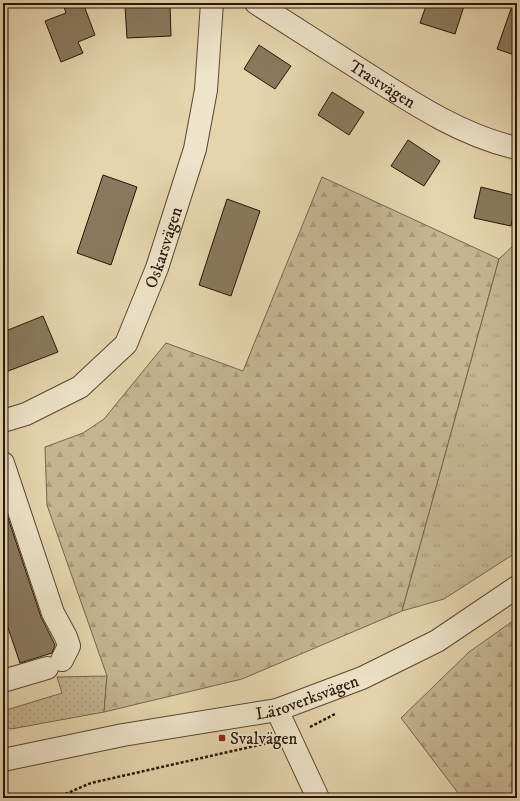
<svg xmlns="http://www.w3.org/2000/svg" width="520" height="801" font-family="'IM FELL DW Pica',serif">
<style>
.grass{fill:url(#grass-dots);stroke:#76664c}
.forest{fill:url(#forest-firs);stroke:#76664c}
.park{fill:url(#park-tufts);stroke:#76664c}
.building{fill:#8a795e;stroke:#281608}
.lines{fill:none;stroke-linecap:round;stroke-linejoin:round}
.minor-casing{stroke:#574631;stroke-width:24}
.path{stroke:#281608;stroke-width:2.5;stroke-dasharray:3 2;stroke-linecap:butt}
.minor{stroke:#eee4ca;stroke-width:22}
.poi-dot{fill:#8f2418;stroke:#eee4ca;stroke-width:1.5}
.labels{text-anchor:middle;stroke-width:3.5;stroke-linejoin:round;paint-order:stroke}
.street-label{font-size:17px;fill:#281608;stroke:#eee4ca}
.poi-label{font-size:17px;fill:#281608;stroke:#eee4ca;text-anchor:start}
</style>
<defs>
<pattern id="grass-dots" width="8" height="8" patternUnits="userSpaceOnUse"><rect width="8" height="8" fill="#c5b591"/><path d="M2 2h.1M6 6h.1" fill="none" stroke="#a99b7c" stroke-width="1.8" stroke-linecap="round"/></pattern>
<pattern id="forest-firs" width="22" height="20" patternUnits="userSpaceOnUse"><rect width="22" height="20" fill="#c5b591"/><path d="M5 1l3.5 6h-7zM16 11l3.5 6h-7z" fill="#a99b7c"/></pattern>
<pattern id="park-tufts" width="24" height="20" patternUnits="userSpaceOnUse"><rect width="24" height="20" fill="#c5b591"/><path d="M3 7l-1-3M5 7V3M7 7l1-3M15 17l-1-3M17 17v-4M19 17l1-3" fill="none" stroke="#a99b7c"/></pattern>
</defs>
<rect width="100%" height="100%" fill="#e5d5ad"/>
<filter id="stains"><feTurbulence type="fractalNoise" baseFrequency=".005" numOctaves="4"/><feColorMatrix values="0 0 0 0 .2 0 0 0 0 .09 0 0 0 0 .02 0 0 0 .5 -.17"/></filter>
<radialGradient id="worn" r=".72"><stop offset=".6" stop-color="#630" stop-opacity="0"/><stop offset="1" stop-color="#630" stop-opacity=".3"/></radialGradient>
<path class="grass" d="M 107,676 L 104,712 L 11,729 L 3,726 L 3,711 L 62,693 L 57,677 Z"/>
<path class="forest" d="M 322,177 L 499,259 L 402,611 L 242,679 L 104,712 L 107,676 L 47,505 L 45,447 L 83,433 L 104,419 L 166,343 L 243,371 Z
M 517,618 L 517,798 L 462,798 L 401,718 L 469,652 Z"/>
<path class="park" d="M 517,242 L 517,552 L 444,599 L 402,611 L 499,259 Z"/>
<path class="building" d="M 74,3 L 83,3 L 95,35 L 78,42 L 83,53 L 61,62 L 45,21 L 66,13 L 64,7 Z
M 427,3 L 465,3 L 455,34 L 420,23 Z
M 513,3 L 517,3 L 517,56 L 497,49 Z
M 170,5 L 171,36 L 127,38 L 125,6 Z
M 259,45 L 291,66 L 275,89 L 244,69 Z
M 332,92 L 364,112 L 349,135 L 318,115 Z
M 408,140 L 440,161 L 424,186 L 391,166 Z
M 103,175 L 137,187 L 111,265 L 77,253 Z
M 481,187 L 517,196 L 511,226 L 474,218 Z
M 227,199 L 260,211 L 231,296 L 199,285 Z
M 43,316 L 58,352 L 3,373 L 3,332 Z
M 3,503 L 41,617 L 55,645 L 52,653 L 20,663 L 3,613 Z"/>
<g class="lines">
<g class="minor-casing">
<g id="minor">
<path id="s1" d="M 256,3 C 292,26 328,49 364,72 C 411,102 462,136 517,148"/>
<path id="s2" d="M 3,421 L 26,414 L 80,387 L 126,344 L 157,268 L 195,149 L 206,90 L 212,3"/>
<path d="M 3,463 L 53,613 L 66,637 L 69,646 L 62,660"/>
<path d="M 3,681 L 47,668"/>
<path d="M 277,710 L 318,798"/>
<path id="s3" d="M 3,760 L 123,735 L 277,710 L 362,678 L 437,641 L 517,587"/>
</g>
</g>
<path class="path" d="M 310,727 L 335,714
M 56,798 L 91,783 L 268,743
M 170,798 L 172,796 L 181,798"/>
<use href="#minor" class="minor"/>
</g>
<rect class="poi-dot" x="218" y="734" width="8" height="8" rx="2"/>
<g class="labels">
<g class="street-label">
<text dy="6" stroke="none"><textPath href="#s1" startOffset="150">Trastvägen</textPath></text>
<text dy="6" stroke="none"><textPath href="#s2" startOffset="251">Oskarsvägen</textPath></text>
<text dy="6" stroke="none"><textPath href="#s3" startOffset="311">Läroverksvägen</textPath></text>
</g>
<g class="poi-label">
<text x="230" y="744">Svalvägen</text>
</g>
</g>
<rect width="520" height="801" fill="none" stroke="#e5d5ad" stroke-width="16"/>
<rect x="4" y="4" width="512" height="793" fill="none" stroke="#281608" stroke-width="2"/>
<rect x="8" y="8" width="504" height="785" fill="none" stroke="#281608"/>
<rect width="100%" height="100%" filter="url(#stains)"/>
<rect width="100%" height="100%" fill="url(#worn)"/>
</svg>
